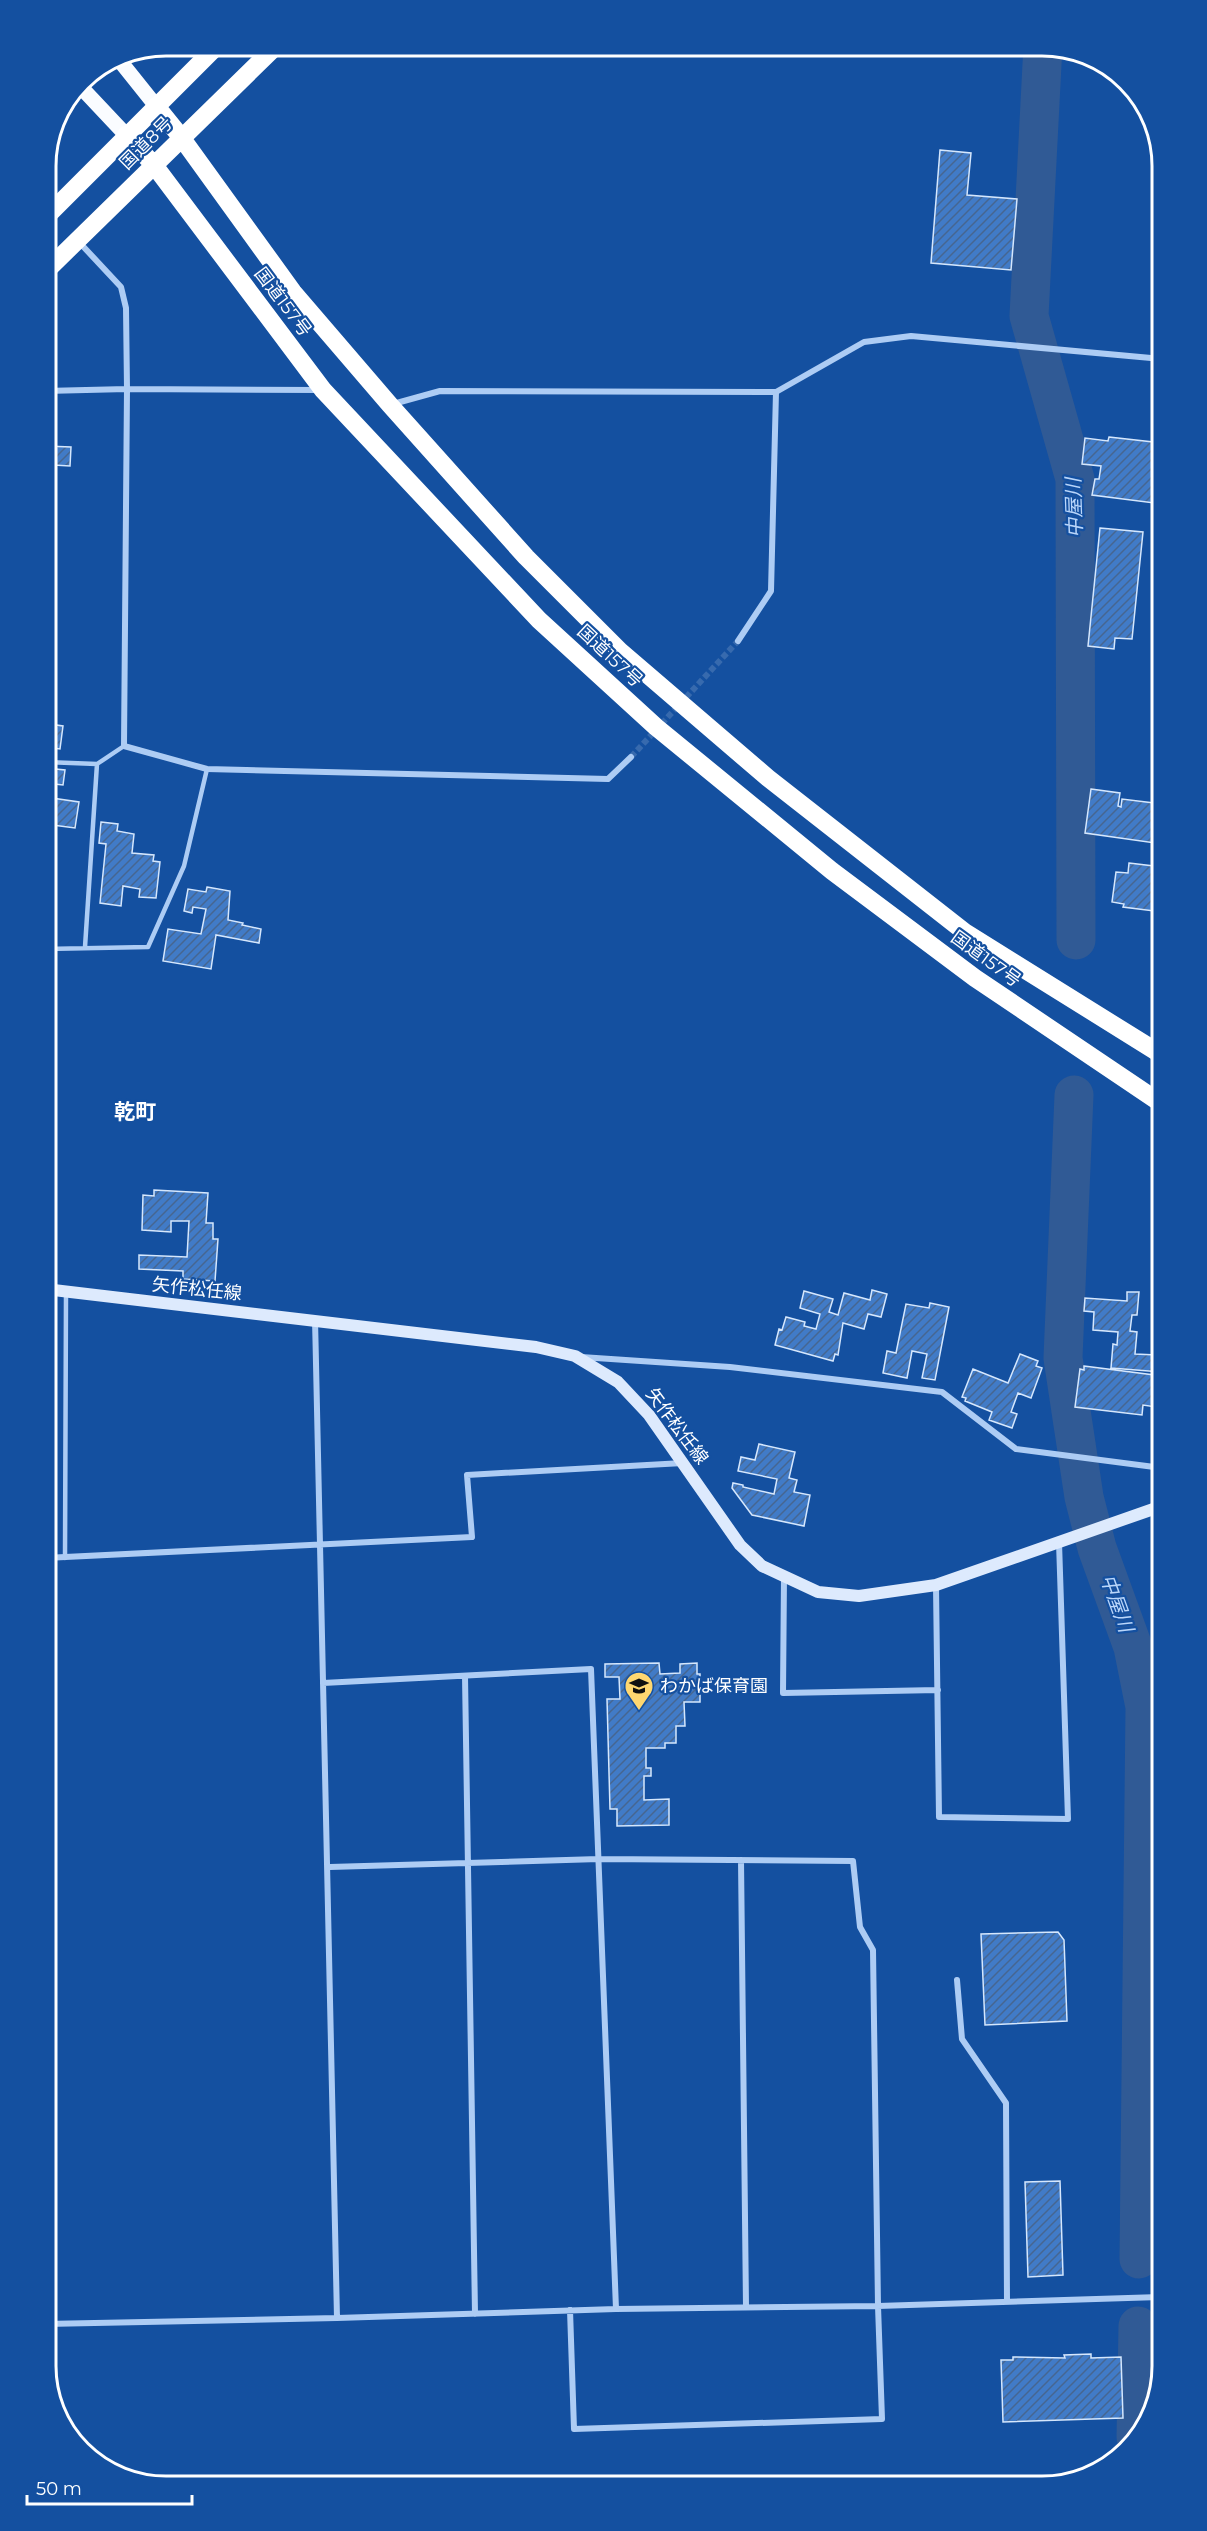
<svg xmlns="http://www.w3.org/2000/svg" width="1207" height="2531" font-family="Montserrat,'Noto Sans JP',sans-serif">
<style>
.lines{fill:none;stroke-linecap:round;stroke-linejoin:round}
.river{stroke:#305a95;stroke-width:39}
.building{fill:url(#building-hatch);stroke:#d5e7fd;stroke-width:1.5}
.street-tunnel{stroke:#376aae;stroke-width:6;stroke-dasharray:6 3;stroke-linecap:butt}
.lane{stroke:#adccf4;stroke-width:4.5}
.street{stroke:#adccf4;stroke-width:6}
.secondary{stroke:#ddeafd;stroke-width:12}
.primary{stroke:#fafcff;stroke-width:15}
.highway{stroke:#fff;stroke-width:18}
.labels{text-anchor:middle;stroke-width:4.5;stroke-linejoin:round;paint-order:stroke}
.street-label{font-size:18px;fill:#fff;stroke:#1450a0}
.poi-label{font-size:18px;fill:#fff;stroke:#1450a0;text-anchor:start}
.water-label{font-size:20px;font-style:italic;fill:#bad6fa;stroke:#1450a0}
.quarter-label{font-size:21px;font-weight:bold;fill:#fff;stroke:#1450a0}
.rim{fill:none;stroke:#fff;stroke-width:3}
</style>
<defs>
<pattern id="building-hatch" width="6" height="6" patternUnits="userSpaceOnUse" patternTransform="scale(1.5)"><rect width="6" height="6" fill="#417bc7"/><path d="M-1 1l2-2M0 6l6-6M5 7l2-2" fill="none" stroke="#466690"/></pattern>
</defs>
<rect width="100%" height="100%" fill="#1450a0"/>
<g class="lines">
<path class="river" d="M 1043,45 L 1029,316 L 1075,479 L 1076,940
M 1074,1095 L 1063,1358 L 1084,1497 L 1097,1548 L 1133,1647 L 1145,1707 L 1139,2259
M 1136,2437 L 1138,2326"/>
</g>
<path class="building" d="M 940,150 L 971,153 L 967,195 L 1017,199 L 1011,270 L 931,263 Z
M 1109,437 L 1162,443 L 1162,504 L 1092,495 L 1095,479 L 1099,479 L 1101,466 L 1082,464 L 1085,438 L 1108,441 Z
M 45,446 L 71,447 L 70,466 L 53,465 L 53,575 L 45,575 Z
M 1100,528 L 1143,532 L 1132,639 L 1115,638 L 1114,649 L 1088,646 Z
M 1100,528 L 1143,532 L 1132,639 L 1115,638 L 1114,649 L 1088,646 Z
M 45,704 L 52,705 L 49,724 L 63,726 L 60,749 L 45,747 Z
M 45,768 L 65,770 L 63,785 L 45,783 Z
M 1091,789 L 1120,793 L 1118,806 L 1121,807 L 1122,799 L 1162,804 L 1162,844 L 1085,833 Z
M 1091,789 L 1120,793 L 1118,806 L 1121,807 L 1122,799 L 1162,804 L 1162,844 L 1085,833 Z
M 45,797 L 79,802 L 75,828 L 45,824 Z
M 101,822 L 118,824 L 117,831 L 134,834 L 132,853 L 154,855 L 153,861 L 160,862 L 156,898 L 139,897 L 140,889 L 123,886 L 121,906 L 100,903 L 106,844 L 99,843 Z
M 1129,863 L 1162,867 L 1162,912 L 1123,907 L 1124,904 L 1112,902 L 1116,872 L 1128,873 Z
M 207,887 L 230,891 L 228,920 L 243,923 L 242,925 L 261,929 L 259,943 L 216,935 L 211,969 L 163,961 L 168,929 L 201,934 L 206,909 L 193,907 L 192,913 L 184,911 L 188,889 L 206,892 Z
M 154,1190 L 208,1193 L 206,1223 L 213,1223 L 213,1239 L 218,1239 L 215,1281 L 183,1279 L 183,1271 L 139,1269 L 139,1255 L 187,1257 L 189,1221 L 171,1221 L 171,1232 L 142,1230 L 143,1195 L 154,1196 Z
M 872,1290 L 887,1294 L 881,1317 L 868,1314 L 864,1329 L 843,1323 L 838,1355 L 835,1354 L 833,1361 L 775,1345 L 779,1329 L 782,1330 L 786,1317 L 805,1322 L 804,1326 L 816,1329 L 820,1314 L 800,1308 L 804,1291 L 833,1299 L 829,1312 L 838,1315 L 844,1293 L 870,1300 Z
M 1127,1292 L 1139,1292 L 1137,1315 L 1132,1315 L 1130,1331 L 1137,1332 L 1135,1354 L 1157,1355 L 1158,1348 L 1162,1348 L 1161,1372 L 1111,1368 L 1113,1344 L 1117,1345 L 1118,1332 L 1093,1330 L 1094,1312 L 1084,1311 L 1085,1298 L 1127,1301 Z
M 930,1303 L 949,1307 L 935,1380 L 922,1378 L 927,1354 L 912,1351 L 907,1378 L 883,1373 L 887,1351 L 896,1353 L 906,1304 L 929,1308 Z
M 1020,1354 L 1038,1361 L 1036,1366 L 1042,1368 L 1031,1398 L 1018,1393 L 1011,1412 L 1017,1414 L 1012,1428 L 989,1420 L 992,1412 L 965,1401 L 966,1398 L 962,1397 L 973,1369 L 1008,1383 Z
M 1084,1366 L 1162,1376 L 1162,1393 L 1158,1392 L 1156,1407 L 1143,1405 L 1142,1415 L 1075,1407 L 1080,1369 L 1084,1370 Z
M 759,1444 L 795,1452 L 789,1478 L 797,1480 L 794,1492 L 810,1495 L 804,1526 L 752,1515 L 732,1488 L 733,1483 L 743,1485 L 743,1487 L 774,1494 L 777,1479 L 738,1471 L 741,1457 L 755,1460 Z
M 659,1663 L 660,1674 L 680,1673 L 680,1664 L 697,1663 L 697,1674 L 700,1674 L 700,1702 L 684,1702 L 685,1726 L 676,1726 L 676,1743 L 665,1743 L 665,1748 L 646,1748 L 646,1768 L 651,1768 L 651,1776 L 644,1776 L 644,1800 L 669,1799 L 669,1825 L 617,1826 L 617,1809 L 610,1809 L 607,1699 L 620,1699 L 619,1677 L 605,1677 L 605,1664 Z
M 1058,1932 L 1064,1940 L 1067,2021 L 985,2025 L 981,1934 Z
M 1060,2181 L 1063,2275 L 1028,2277 L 1025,2182 Z
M 1091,2354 L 1091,2358 L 1121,2357 L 1123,2418 L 1003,2422 L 1001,2360 L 1013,2360 L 1013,2357 L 1065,2358 L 1064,2355 Z"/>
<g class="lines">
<path class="street-tunnel" d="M 631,757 L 738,641"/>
<path class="lane" d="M 45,762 L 97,764 L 124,746
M 85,947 L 97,764
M 45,949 L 148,947 L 184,866 L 207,769
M 65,1558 L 66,1294"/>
<path class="street" d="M 319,390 L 127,389 L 124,746 L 207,769 L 608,779 L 631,757
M 45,391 L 127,389 L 126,308 L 121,287 L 79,242
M 393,404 L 440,391 L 776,392 L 864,342 L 911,336 L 1162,359
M 738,641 L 771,591 L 776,392
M 315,1320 C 323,1653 332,1986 337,2318
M 581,1357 L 730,1367 L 942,1392 L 1016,1449 L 1162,1468
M 45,1558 L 472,1537 L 467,1475 L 683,1463
M 784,1576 L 783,1693 L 938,1690
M 936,1586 L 939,1817 L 1068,1819 L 1059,1542
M 465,1676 L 475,2314
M 323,1683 L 591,1669 L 616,2309
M 741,1860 L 746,2307
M 330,1867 L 599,1859 L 853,1861 L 860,1927 L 873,1950 L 878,2306 L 882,2419 L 574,2429 L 570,2310
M 957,1980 L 962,2039 L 1006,2103 L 1007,2302
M 45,2324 L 337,2318 L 616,2309 L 878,2306 L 1160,2297"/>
<path class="secondary" d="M 45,1289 L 536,1347 L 575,1356 L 618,1382 L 649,1415 L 740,1545 L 762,1566 L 818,1592 L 859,1596 L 936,1585 L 1162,1506
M 1159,2377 L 1162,2193"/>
<path class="primary" d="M 116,56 L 156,106
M 78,84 L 126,135"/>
<path class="highway" d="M 156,106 L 181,137 L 293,292 L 390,405 L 526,557 L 620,651 L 768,778 L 966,933 L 1162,1055
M 126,135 L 154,165 L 323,390 L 539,620 L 656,727 L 832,871 L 975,978 L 1162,1104
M 45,218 L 218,45
M 45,272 L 277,45"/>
</g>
<defs>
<g id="school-pin" transform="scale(1.5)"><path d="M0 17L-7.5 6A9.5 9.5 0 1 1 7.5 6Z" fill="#ffd770" stroke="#1450a0"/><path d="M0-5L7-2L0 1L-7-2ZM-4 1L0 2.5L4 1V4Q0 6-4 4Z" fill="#111"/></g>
</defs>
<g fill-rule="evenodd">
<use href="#school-pin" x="639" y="1686"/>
</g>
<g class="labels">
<g class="street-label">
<text transform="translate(146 143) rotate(-45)" y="6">国道8号</text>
<text transform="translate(283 302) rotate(53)" y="6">国道157号</text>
<text transform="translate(610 656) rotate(43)" y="6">国道157号</text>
<text transform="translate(986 959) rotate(36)" y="6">国道157号</text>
<text transform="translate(197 1289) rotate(6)" y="6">矢作松任線</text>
<text transform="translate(677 1426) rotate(53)" y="6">矢作松任線</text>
</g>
<g class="poi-label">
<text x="660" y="1692">わかば保育園</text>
</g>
<g class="water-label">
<text transform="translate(1074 508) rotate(-92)" y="7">中屋川</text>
<text transform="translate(1117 1603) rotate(70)" y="7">中屋川</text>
</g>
<g class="quarter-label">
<text x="135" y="1119">乾町</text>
</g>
</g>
<path d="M0 0H1207V2531H0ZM166 56H1042A110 110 0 0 1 1152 166V2366A110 110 0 0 1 1042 2476H166A110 110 0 0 1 56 2366V166A110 110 0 0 1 166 56Z" fill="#1450a0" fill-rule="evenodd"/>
<path class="rim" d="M166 56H1042A110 110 0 0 1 1152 166V2366A110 110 0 0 1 1042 2476H166A110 110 0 0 1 56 2366V166A110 110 0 0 1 166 56Z"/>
<path d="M27 2495v9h165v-9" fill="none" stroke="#ffffff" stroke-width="3"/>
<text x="36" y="2495" font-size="18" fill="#ffffff" stroke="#1450a0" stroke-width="4.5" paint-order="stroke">50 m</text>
</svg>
